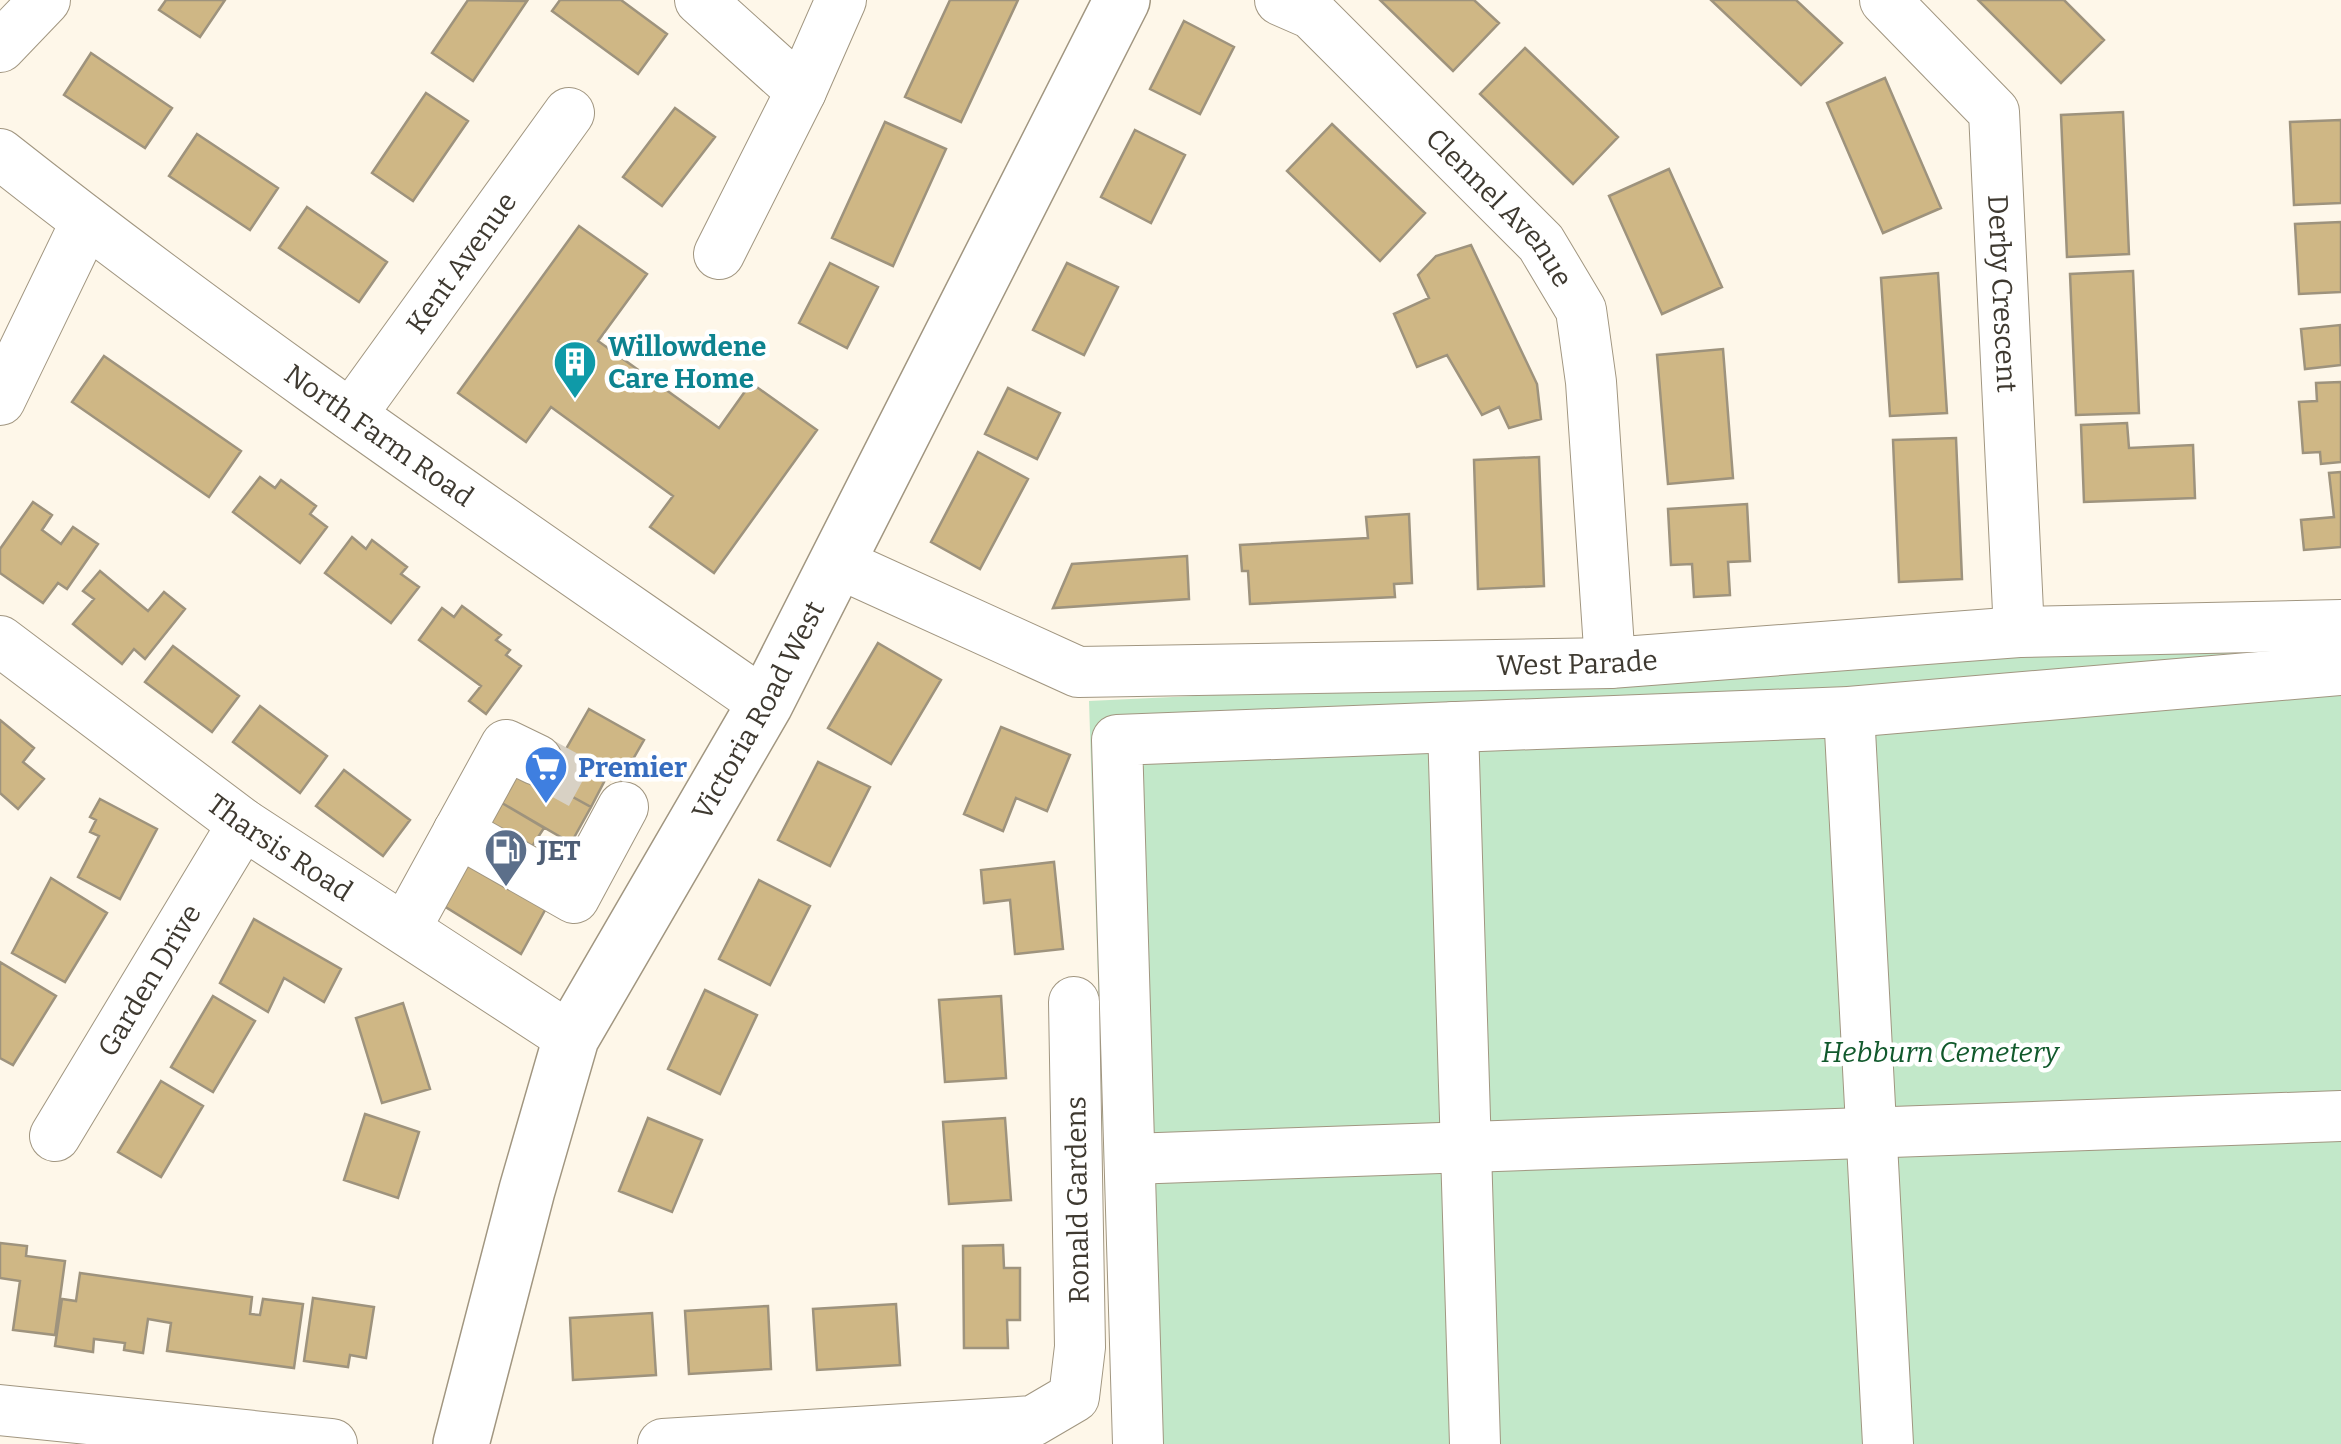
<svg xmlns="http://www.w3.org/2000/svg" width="2341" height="1444" font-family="Bitter,serif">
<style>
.green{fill:#c2e8c9}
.building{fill:#cfb785;stroke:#9e937d;stroke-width:2.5}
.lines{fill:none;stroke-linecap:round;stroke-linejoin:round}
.minor-tunnel{stroke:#d8d1c4;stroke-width:50;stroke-dasharray:50 25;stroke-linecap:butt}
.minor-casing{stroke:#a19680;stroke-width:52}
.major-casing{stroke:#a19680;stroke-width:58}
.minor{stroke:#fff;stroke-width:50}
.major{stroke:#fff;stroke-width:55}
.labels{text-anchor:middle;stroke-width:9;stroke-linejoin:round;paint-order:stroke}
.street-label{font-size:28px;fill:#3e3930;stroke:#fff}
.culture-label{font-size:28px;font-weight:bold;fill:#0d838f;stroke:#fff;text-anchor:start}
.shop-label{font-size:28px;font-weight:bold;fill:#366cbe;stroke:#fff;text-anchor:start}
.service-label{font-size:28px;font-weight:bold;fill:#4e5e75;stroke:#fff;text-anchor:start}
.park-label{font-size:28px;font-style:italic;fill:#11592c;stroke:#fff}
</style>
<rect width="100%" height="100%" fill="#fef7e9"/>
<path class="green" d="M 2341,641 L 2341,1444 L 1113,1444 L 1089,701 Z"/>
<path class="building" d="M 166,0 L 225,0 L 200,37 L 159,10 Z
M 468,0 L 527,1 L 473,81 L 432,53 Z
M 560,0 L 621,0 L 667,34 L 638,74 L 552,11 Z
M 950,0 L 1018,0 L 961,122 L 905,97 Z
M 1380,0 L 1474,0 L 1499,23 L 1453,71 Z
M 1711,0 L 1796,0 L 1842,43 L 1801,85 Z
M 1978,0 L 2064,0 L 2104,40 L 2061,83 Z
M 1184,21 L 1234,47 L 1200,114 L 1150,89 Z
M 1525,48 L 1618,137 L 1573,184 L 1480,94 Z
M 91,53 L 172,108 L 145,148 L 64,95 Z
M 1885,78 L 1941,208 L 1883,233 L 1827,103 Z
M 426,93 L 468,121 L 413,201 L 372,173 Z
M 675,108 L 715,137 L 662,206 L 623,177 Z
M 2123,112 L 2129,254 L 2067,257 L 2061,115 Z
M 2341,120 L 2341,203 L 2294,205 L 2290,122 Z
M 885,122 L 946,149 L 893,266 L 832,238 Z
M 1332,124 L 1425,213 L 1380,261 L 1287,171 Z
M 1135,130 L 1185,155 L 1151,223 L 1101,197 Z
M 197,134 L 278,188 L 250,230 L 169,176 Z
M 1669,169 L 1722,287 L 1662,314 L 1609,196 Z
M 307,207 L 387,262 L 359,302 L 279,248 Z
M 2341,222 L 2341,292 L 2299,294 L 2295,224 Z
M 579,226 L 647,274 L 598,341 L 719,428 L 751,383 L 817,430 L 714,573 L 650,527 L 673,496 L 551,407 L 526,442 L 458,393 Z
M 1471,245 L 1537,384 L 1541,419 L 1509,428 L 1499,407 L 1482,415 L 1447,355 L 1417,367 L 1394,314 L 1429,298 L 1418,275 L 1436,256 Z
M 830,263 L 878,287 L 847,348 L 799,323 Z
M 1067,263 L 1118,287 L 1084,355 L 1033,330 Z
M 2133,271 L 2139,413 L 2076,415 L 2070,274 Z
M 1938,273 L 1947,413 L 1890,416 L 1881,278 Z
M 2340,325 L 2341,365 L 2305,369 L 2301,329 Z
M 1723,349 L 1733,478 L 1668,484 L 1657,355 Z
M 104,356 L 241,451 L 209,497 L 72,402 Z
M 2341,382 L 2341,462 L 2321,464 L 2320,452 L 2303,453 L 2299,402 L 2317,401 L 2316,383 Z
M 1008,388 L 1060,413 L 1037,459 L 985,434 Z
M 2127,423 L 2129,448 L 2193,445 L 2195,498 L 2084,502 L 2081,425 Z
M 1956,438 L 1962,579 L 1899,582 L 1893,440 Z
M 978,452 L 1028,479 L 980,569 L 931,542 Z
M 1539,457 L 1544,586 L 1478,589 L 1474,460 Z
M 2341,472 L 2341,547 L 2304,550 L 2301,520 L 2334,517 L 2329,473 Z
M 260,477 L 275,488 L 281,480 L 316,506 L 310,514 L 327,527 L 300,563 L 233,512 Z
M 33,502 L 52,515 L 42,530 L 61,544 L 73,527 L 98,544 L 67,589 L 58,583 L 43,603 L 0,573 L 0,549 Z
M 1747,504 L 1750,561 L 1728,562 L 1730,595 L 1694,597 L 1692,564 L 1671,565 L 1668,509 Z
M 1409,514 L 1412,583 L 1394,584 L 1395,597 L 1250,604 L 1248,571 L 1242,571 L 1240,545 L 1368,538 L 1366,517 Z
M 352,537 L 366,549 L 372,540 L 407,567 L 401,574 L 419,587 L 391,623 L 325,573 Z
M 1187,556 L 1189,599 L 1053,608 L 1072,564 Z
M 100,571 L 148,611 L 164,592 L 185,609 L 145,659 L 134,649 L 122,664 L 73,624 L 94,599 L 83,591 Z
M 462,606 L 501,635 L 496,640 L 510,650 L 506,655 L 521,666 L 486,714 L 469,701 L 481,686 L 419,640 L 442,608 L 454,617 Z
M 878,643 L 941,680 L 891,764 L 828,728 Z
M 173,646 L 239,696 L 212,732 L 145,682 Z
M 260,706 L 327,756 L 300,793 L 233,742 Z
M 589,709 L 644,740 L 621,780 L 566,749 Z
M 0,720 L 34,748 L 23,762 L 44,779 L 18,809 L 0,793 Z
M 1001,727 L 1070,755 L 1047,811 L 1016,798 L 1003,831 L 964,814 Z
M 548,752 L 604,782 L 591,807 L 535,776 Z
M 818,762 L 870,787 L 830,866 L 778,840 Z
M 520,768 L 591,807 L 571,843 L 502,803 Z
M 344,770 L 410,820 L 383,856 L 316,806 Z
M 100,799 L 157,829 L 120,899 L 78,877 L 99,836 L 90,832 L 96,820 L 90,817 Z
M 502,803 L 544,828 L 531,848 L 567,870 L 521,954 L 444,906 Z
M 1054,862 L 1063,949 L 1015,954 L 1010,900 L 984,903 L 981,870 Z
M 51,878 L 107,913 L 65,982 L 12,953 Z
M 759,880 L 810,906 L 770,985 L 719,959 Z
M 254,919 L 341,969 L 324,1002 L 284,978 L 268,1012 L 220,983 Z
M 0,962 L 56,996 L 13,1065 L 0,1058 Z
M 705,990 L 757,1015 L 720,1094 L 668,1069 Z
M 213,996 L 255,1021 L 213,1092 L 171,1067 Z
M 1001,996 L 1006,1078 L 945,1082 L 939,1000 Z
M 403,1003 L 430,1089 L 382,1103 L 356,1018 Z
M 161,1081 L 203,1106 L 161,1177 L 118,1152 Z
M 365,1114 L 419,1132 L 398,1198 L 344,1180 Z
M 648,1118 L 702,1140 L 672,1212 L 619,1191 Z
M 1005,1118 L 1011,1200 L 949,1204 L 943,1122 Z
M 0,1243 L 27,1246 L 26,1256 L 65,1261 L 55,1335 L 13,1330 L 20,1281 L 0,1278 Z
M 1003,1245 L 1004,1268 L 1020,1268 L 1020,1320 L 1007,1320 L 1008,1348 L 964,1348 L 963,1246 Z
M 80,1273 L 252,1297 L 250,1314 L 260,1315 L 263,1299 L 303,1304 L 294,1368 L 167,1351 L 171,1323 L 148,1319 L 143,1353 L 124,1350 L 125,1343 L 94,1339 L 93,1352 L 55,1346 L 62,1299 L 76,1301 Z
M 313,1298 L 374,1307 L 366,1358 L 350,1355 L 348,1367 L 304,1361 Z
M 896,1304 L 900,1365 L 817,1370 L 813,1309 Z
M 768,1306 L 771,1369 L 689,1374 L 685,1311 Z
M 652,1313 L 656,1375 L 573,1380 L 570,1318 Z"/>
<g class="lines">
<path class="minor-tunnel" d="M 537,760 L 603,796"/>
<g class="minor-casing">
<g id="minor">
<path d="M 700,0 L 801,91 L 841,0"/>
<path id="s1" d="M 1280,0 L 1312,14 L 1541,243 L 1581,310 L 1591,382 L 1610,663"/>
<path id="s2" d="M 1885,0 L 1994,112 L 2019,632"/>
<path d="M 0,47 L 45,0"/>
<path id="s3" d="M 0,154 C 247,349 508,525 765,704"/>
<path d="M 719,254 L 801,91"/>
<path d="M 0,400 L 86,222"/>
<path id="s4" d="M 351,415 L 569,113"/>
<path id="s5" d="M 836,562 L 1078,672 L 1610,663 L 2019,632 L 2341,625"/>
<path id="s6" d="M 0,641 L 243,824 L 571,1038"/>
<path d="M 1849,712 L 1888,1444"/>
<path d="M 1453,727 L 1475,1444"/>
<path d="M 458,832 L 574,898 L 623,807"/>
<path d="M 405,929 L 506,745 L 537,760"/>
<path id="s7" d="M 55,1136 L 243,824"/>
<path d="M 1130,1159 L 2341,1116"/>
<path d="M 0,1410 L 332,1444"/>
<path d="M 663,1444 L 1033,1421 L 1074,1397 L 1080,1347 L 1074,1002"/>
<path d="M 1138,1444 L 1117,740 L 1849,712 L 2341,670"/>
</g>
</g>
<g class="major-casing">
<g id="major">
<path id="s8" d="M 461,1444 L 527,1190 L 571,1038 L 765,704 L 1122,0"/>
</g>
</g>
<use href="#minor" class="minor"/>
<use href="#major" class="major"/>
</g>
<defs>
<g id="building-pin" transform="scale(2.25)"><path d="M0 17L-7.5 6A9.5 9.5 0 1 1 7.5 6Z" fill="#0f9aa8" stroke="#fff"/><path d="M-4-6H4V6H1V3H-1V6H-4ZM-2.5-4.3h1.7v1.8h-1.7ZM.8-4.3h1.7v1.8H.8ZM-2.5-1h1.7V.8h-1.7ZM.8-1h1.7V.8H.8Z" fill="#fff"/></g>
<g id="supermarket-pin" transform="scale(2.25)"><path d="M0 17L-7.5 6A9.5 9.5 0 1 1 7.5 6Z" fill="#3f7fe0" stroke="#fff"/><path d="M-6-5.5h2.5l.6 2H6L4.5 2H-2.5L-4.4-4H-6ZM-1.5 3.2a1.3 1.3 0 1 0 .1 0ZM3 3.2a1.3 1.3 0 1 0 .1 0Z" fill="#fff"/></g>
<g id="fuel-pin" transform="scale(2.25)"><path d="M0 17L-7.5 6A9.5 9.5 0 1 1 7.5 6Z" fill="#5c6f8a" stroke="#fff"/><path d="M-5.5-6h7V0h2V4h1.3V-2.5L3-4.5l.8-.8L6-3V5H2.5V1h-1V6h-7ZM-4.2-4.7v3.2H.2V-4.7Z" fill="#fff"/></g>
</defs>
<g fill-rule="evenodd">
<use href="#building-pin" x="575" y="362"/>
<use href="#supermarket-pin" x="546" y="767"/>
<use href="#fuel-pin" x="506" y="850"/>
</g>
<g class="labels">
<g class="street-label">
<text dy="10" stroke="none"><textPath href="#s1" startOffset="305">Clennel Avenue</textPath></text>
<text dy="10" stroke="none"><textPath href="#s4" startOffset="188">Kent Avenue</textPath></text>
<text dy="10" stroke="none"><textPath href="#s2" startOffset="338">Derby Crescent</textPath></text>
<text dy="10" stroke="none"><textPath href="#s3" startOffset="472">North Farm Road</textPath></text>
<text dy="10" stroke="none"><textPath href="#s5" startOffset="765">West Parade</textPath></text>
<text dy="10" stroke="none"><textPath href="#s8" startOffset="798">Victoria Road West</textPath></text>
<text dy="10" stroke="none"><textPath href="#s6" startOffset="348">Tharsis Road</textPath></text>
<text dy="10" stroke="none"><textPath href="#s7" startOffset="182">Garden Drive</textPath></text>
<text transform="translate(1077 1200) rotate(-91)" y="10">Ronald Gardens</text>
</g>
<g class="culture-label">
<text x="608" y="356">Willowdene<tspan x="608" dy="32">Care Home</tspan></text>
</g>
<g class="shop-label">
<text x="578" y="777">Premier</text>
</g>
<g class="service-label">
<text x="538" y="860">JET</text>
</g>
<g class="park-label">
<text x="1940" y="1062">Hebburn Cemetery</text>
</g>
</g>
</svg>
